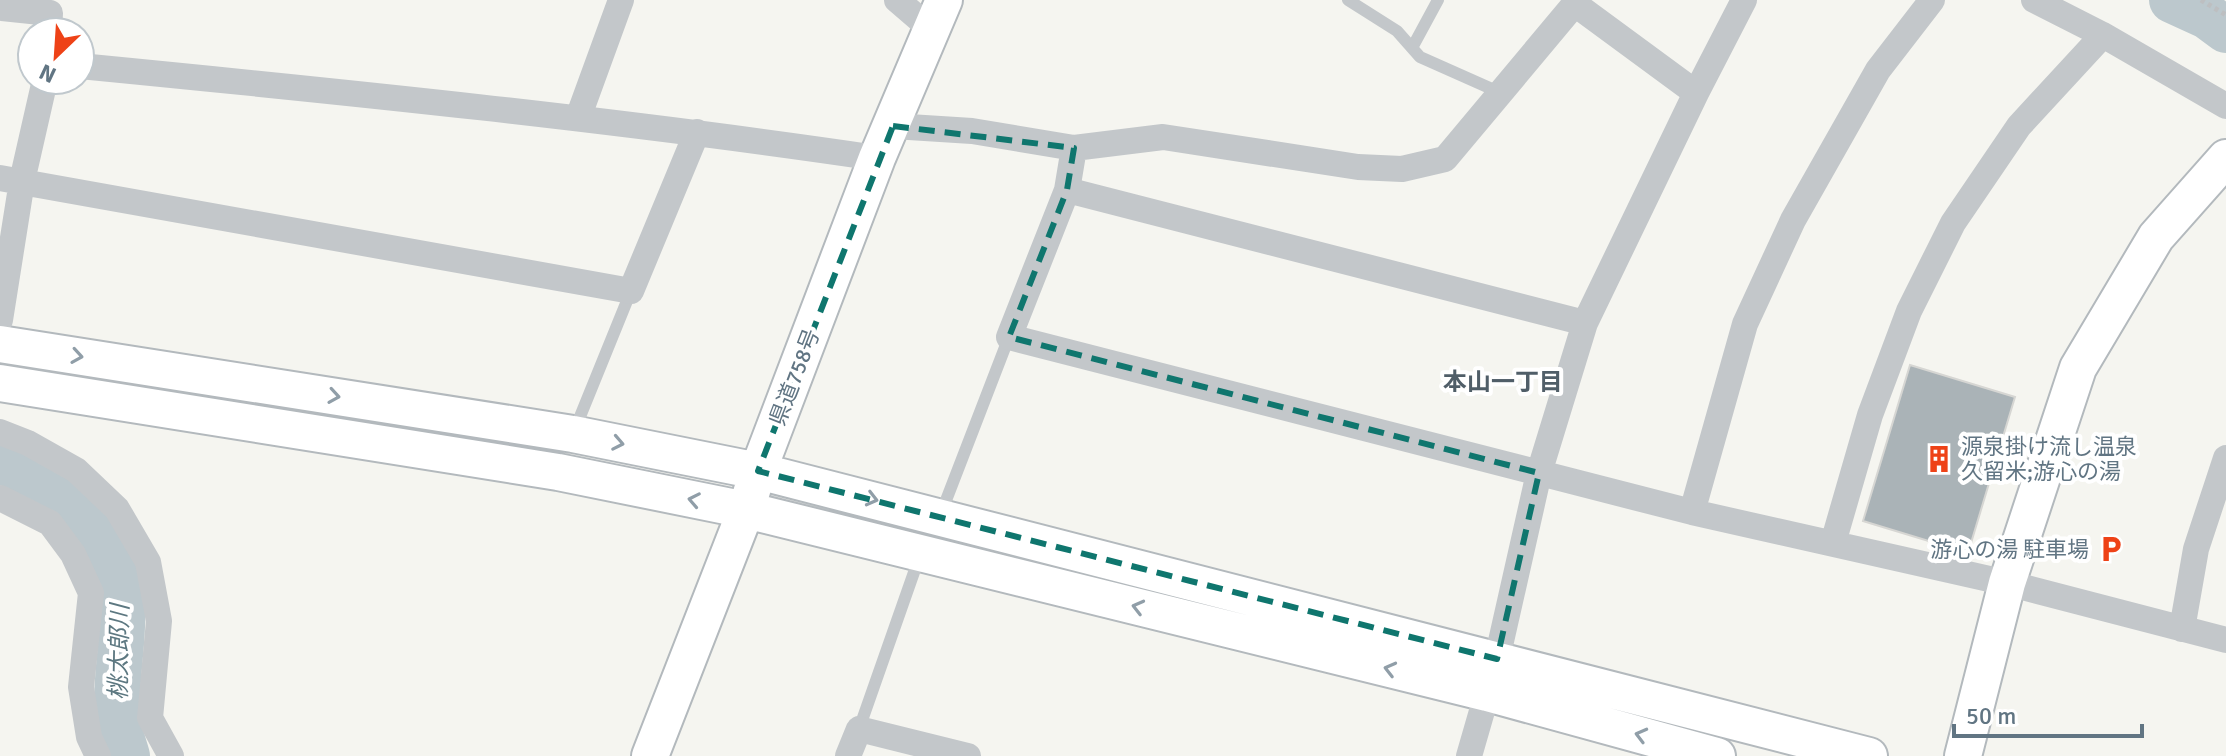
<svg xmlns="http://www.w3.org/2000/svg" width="2226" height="756" font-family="Signika,'Noto Sans JP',sans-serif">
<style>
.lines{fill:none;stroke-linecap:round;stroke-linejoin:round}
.river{stroke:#bcc8cd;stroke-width:46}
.building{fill:#aab3b7;stroke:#d6d6d3;stroke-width:2}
.secondary-casing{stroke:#b3b9bd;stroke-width:40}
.path{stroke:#bdbfc1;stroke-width:5;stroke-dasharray:4 4;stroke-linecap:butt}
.lane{stroke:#c3c7ca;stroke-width:12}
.street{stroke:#c3c7ca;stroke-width:26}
.secondary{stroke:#fff;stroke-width:36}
.oneway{stroke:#909ea8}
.marked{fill:none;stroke:#0f766e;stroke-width:6;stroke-dasharray:16 10;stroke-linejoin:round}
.labels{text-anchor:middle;stroke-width:8;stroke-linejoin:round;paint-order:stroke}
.street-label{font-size:22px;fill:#617583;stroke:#fff}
.poi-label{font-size:22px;fill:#617583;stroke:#fff;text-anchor:start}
.neighbourhood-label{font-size:24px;font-weight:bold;fill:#505e68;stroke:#fff}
.water-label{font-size:24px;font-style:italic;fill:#5d7881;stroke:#fff}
</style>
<rect width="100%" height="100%" fill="#f5f5f0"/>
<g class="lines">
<path class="river" d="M 2172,0 L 2207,16 L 2226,30
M 0,459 C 57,488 117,529 122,599 C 125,639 114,680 118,721 C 119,732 124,745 127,756"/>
</g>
<path class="building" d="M 1910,365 L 2015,397 L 1968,553 L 1863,521 Z"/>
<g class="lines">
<g class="secondary-casing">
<path id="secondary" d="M 0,344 L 573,434 L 758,471 L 1869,756
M 0,383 L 558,472 L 746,510 L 1487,693 L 1717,756
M 650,756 L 746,510 L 758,471 L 877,158 L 944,0
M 1963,756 L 2007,583 L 2078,368 L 2156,237 L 2226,158"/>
</g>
<path class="path" d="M 2201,0 L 2226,15"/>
<path class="lane" d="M 1348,0 L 1397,31 L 1420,57 L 1501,93
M 1412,48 L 1438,0
M 575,429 L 631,291
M 940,516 L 1009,337
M 859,729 L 919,558"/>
<path class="street" d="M 5,0 L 2,8 L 50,13 L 49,32
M 897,0 L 933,31
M 2034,0 L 2103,35 L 2226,106
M 1575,4 L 1696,93
M 80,66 C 346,92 612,119 877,158
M 578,118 L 621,0
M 893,126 L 972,131 L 1074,148 L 1163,137 L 1358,167 L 1402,169 L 1445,159 L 1578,0
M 1074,148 L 1067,190 L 1009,337 L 1692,512 L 2007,583 L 2226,640
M 0,178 L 631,291 L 697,132
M 1067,190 L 1585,323
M 0,320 L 22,181 L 45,80
M 0,432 L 28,443 L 76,470 L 117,509 L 148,562 L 159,621 L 150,718 L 171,756
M 0,498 L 50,523 L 73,554 L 91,593 L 81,687 L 89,737 L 98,756
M 1692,512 L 1745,324 L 1793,220 L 1878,70 L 1932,0
M 1833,543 L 1870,415 L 1909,311 L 1953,223 L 2019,126 L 2103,35
M 2182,629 L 2196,549 L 2226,458
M 848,756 L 859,729 L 968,756
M 1469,756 L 1497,659 L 1539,473 L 1585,323 L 1696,93 L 1744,0"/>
<use href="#secondary" class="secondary"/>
</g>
<defs><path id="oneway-chevron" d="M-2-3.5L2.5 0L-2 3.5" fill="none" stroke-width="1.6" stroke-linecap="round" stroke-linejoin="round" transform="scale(2)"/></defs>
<g class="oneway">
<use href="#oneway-chevron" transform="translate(77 356) rotate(9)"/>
<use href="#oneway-chevron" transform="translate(334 396) rotate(9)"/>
<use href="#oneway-chevron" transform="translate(618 443) rotate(11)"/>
<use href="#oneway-chevron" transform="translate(872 499) rotate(14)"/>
<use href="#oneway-chevron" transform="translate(694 500) rotate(-169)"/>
<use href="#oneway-chevron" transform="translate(1138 607) rotate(-166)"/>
<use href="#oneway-chevron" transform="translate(1390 669) rotate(-166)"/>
<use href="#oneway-chevron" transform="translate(1641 735) rotate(-165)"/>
</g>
<path class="marked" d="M 893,126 L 1074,148 L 1067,190 L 1009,337 L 1539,473 L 1497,659 L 758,471 Z"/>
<defs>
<g id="building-bare" transform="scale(2.16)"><path d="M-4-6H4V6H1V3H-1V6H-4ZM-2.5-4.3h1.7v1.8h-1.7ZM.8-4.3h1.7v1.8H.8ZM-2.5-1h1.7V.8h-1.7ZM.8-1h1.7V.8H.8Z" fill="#ee4217" stroke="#fff" stroke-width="2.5" paint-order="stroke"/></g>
<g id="parking-bare" transform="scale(2.16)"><path d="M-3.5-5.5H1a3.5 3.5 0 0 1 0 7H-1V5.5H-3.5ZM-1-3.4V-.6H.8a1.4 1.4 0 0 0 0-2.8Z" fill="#ee4217" stroke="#fff" stroke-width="2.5" paint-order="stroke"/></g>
</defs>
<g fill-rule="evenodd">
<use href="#building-bare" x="1939" y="459"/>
<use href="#parking-bare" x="2111" y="549"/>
</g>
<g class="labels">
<g class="street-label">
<text transform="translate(794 377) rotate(-69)" y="8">県道758号</text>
</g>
<g class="poi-label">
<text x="1961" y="454">源泉掛け流し温泉<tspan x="1961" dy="25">久留米;游心の湯</tspan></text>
<text x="2089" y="557" text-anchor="end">游心の湯 駐車場</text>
</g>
<g class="neighbourhood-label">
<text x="1503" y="390">本山一丁目</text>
</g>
<g class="water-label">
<text transform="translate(119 652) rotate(-89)" y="8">桃太郎川</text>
</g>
</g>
<g transform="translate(56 56) rotate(205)"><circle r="38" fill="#ffffff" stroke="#c0c8cd" stroke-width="2"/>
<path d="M0-6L14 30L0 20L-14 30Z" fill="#ee4217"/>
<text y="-12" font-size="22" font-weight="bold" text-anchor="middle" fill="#617583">N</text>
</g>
<path d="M1954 724v12h188v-12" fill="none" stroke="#617583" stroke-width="4"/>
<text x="1966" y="724" font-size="24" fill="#617583" stroke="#ffffff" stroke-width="6" paint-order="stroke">50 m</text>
</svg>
